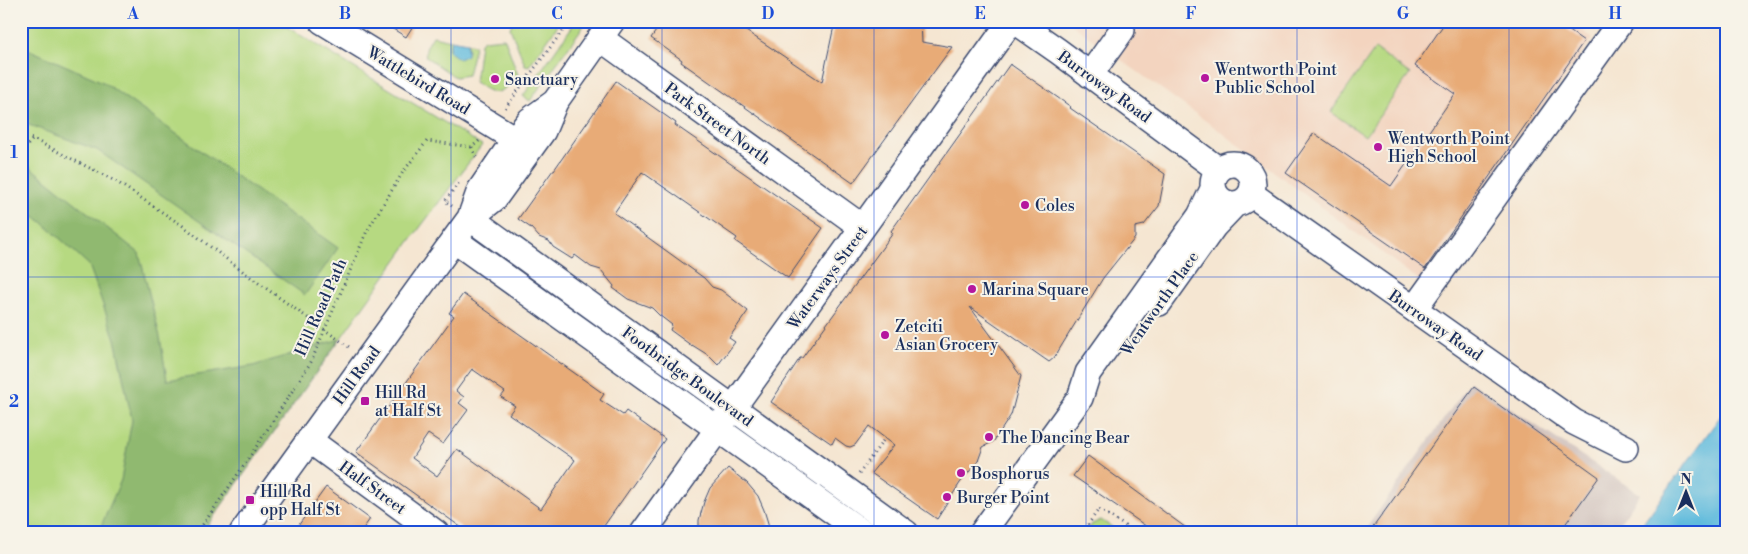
<svg xmlns="http://www.w3.org/2000/svg" width="1748" height="554" font-family="'Libre Bodoni',serif">
<style>
.built{fill:#f3d4bf}
.industrial{fill:#cfc0bb}
.green{fill:#b6d981;stroke:#688470}
.forest{fill:#90b96f;stroke:#567466}
.water{fill:#60bbdd;stroke:#3e759e}
.building{fill:#e8ab77;fill-rule:evenodd}
.lines{fill:none;stroke-linecap:round;stroke-linejoin:round}
.minor-casing{stroke:#3c4a6f;stroke-width:28}
.path{stroke:#3c4a6f;stroke-width:3;stroke-dasharray:1 4;stroke-linecap:butt}
.minor{stroke:#fff;stroke-width:25}
.grid{fill:none;stroke:#1d4ed8;stroke-width:1;stroke-opacity:0.55}
.poi-dot{fill:#b5179e;stroke:#f7f3e8;stroke-width:2}
.labels{text-anchor:middle;stroke-width:4;stroke-linejoin:round;paint-order:stroke}
.poi-label{font-size:16px;fill:#1b2f5e;stroke:#f7f3e8;text-anchor:start}
.street-label{font-size:16px;fill:#1b2f5e;stroke:#f7f3e8}
.neatline{fill:none;stroke:#1d4ed8;stroke-width:2}
.grid-label{font-size:16px;text-anchor:middle;font-weight:bold;fill:#1d4ed8}
</style>
<rect width="100%" height="100%" fill="#f7f3e8"/>
<filter id="ink" filterUnits="userSpaceOnUse"><feTurbulence type="fractalNoise" baseFrequency=".02" numOctaves="2"/><feDisplacementMap in="SourceGraphic" scale="10" xChannelSelector="R" yChannelSelector="G"/><feConvolveMatrix kernelMatrix="1 2 1 2 8 2 1 2 1" color-interpolation-filters="sRGB"/></filter>
<filter id="wash" filterUnits="userSpaceOnUse"><feTurbulence type="fractalNoise" baseFrequency=".0096" numOctaves="4" result="noise"/><feDisplacementMap in="SourceGraphic" scale="20" xChannelSelector="R" yChannelSelector="G"/><feGaussianBlur stdDeviation="1.12" result="paint"/><feColorMatrix in="noise" values="0 0 0 0 0 0 0 0 0 0 0 0 0 0 0 0 0 1.4 0 .05"/><feComposite in="paint" operator="in"/></filter>
<g filter="url(#wash)">
<rect width="100%" height="100%" fill="#f5e6d2"/>
<path class="built" d="M 1067,21 L 1569,21 L 1593,38 L 1420,281 L 1224,134 Z"/>
<path class="industrial" d="M 1470,382 L 1640,494 L 1613,533 L 1363,533 Z"/>
<path class="green" d="M 21,21 L 277,21 L 482,145 L 410,241 L 202,533 L 21,533 Z
M 513,21 L 561,21 L 529,66 L 525,65 L 510,28 Z
M 576,21 L 587,21 L 530,101 L 523,96 Z
M 433,36 L 451,40 L 448,49 L 468,52 L 467,43 L 475,46 L 468,75 L 455,77 L 426,57 C 424,49 429,43 433,36 Z
M 503,38 L 505,39 L 519,78 C 497,93 499,99 475,82 L 480,43 L 484,40 Z
M 1375,49 L 1410,74 L 1365,136 L 1331,112 Z
M 1101,520 L 1121,533 L 1086,533 L 1092,524 Z"/>
<path class="forest" d="M 21,46 L 103,82 L 338,248 L 305,295 L 97,150 L 21,122 Z
M 21,160 L 139,253 L 160,337 L 167,380 L 253,366 L 340,339 L 202,533 L 98,533 L 121,480 L 132,420 L 115,339 L 89,265 L 42,222 L 21,206 Z"/>
<path class="water" d="M 451,40 L 467,43 L 467,55 L 459,59 L 449,51 Z
M 1727,407 L 1727,533 L 1636,533 Z"/>
<g id="blocks">
<path class="building" d="M 380,21 L 416,21 L 406,37 Z
M 663,21 L 748,21 L 743,29 L 822,82 L 835,21 L 921,21 L 922,42 L 952,47 L 853,183 L 681,62 L 682,60 L 651,38 Z
M 1446,21 L 1555,21 L 1584,41 L 1425,269 L 1286,173 L 1314,133 L 1391,186 L 1455,94 L 1415,66 Z
M 1010,64 L 1071,107 L 1070,108 L 1165,174 L 1159,206 L 1144,225 L 1135,227 L 1135,238 L 1103,278 L 1054,358 L 1049,362 L 970,307 L 1021,376 L 1011,415 L 994,441 L 983,447 L 978,461 L 960,483 L 937,519 L 871,473 L 894,445 L 869,426 L 855,445 L 850,447 L 846,446 L 835,438 L 832,444 L 771,402 L 800,358 L 802,358 L 893,233 L 891,231 Z
M 616,81 L 676,123 L 675,125 L 823,228 L 788,278 L 735,241 L 737,238 L 642,172 L 614,213 L 704,278 L 712,287 L 721,290 L 748,311 L 729,338 L 735,342 L 718,365 L 708,355 L 692,345 L 692,346 L 670,330 L 672,325 L 659,315 L 652,308 L 628,299 L 613,288 L 614,286 L 601,270 L 591,267 L 575,255 L 572,259 L 553,247 L 549,241 L 539,237 L 531,228 L 518,219 L 553,170 L 554,170 Z
M 463,294 L 604,394 L 600,400 L 623,415 L 626,411 L 665,439 L 599,533 L 469,533 L 356,452 L 454,316 L 449,313 ZM 472,369 L 505,392 L 501,397 L 515,406 L 509,414 L 575,460 L 541,509 L 457,449 L 437,476 L 412,458 L 428,434 L 443,444 L 468,410 L 459,403 L 464,397 L 456,391 Z
M 1474,387 L 1599,477 L 1559,533 L 1369,533 Z
M 1088,456 L 1193,533 L 1156,533 L 1073,476 Z
M 728,468 L 747,483 L 758,496 L 764,510 L 768,523 L 769,533 L 699,533 L 699,520 L 704,502 L 710,488 Z
M 326,487 L 370,519 L 360,533 L 293,533 Z"/>
</g>
</g>
<g filter="url(#ink)">
<use href="#blocks" fill-opacity="0" stroke="#3c4a6f" stroke-width="1"/>
<g class="lines">
<g class="minor-casing">
<path id="minor" d="M 322,21 L 515,139
M 1015,21 L 1058,51 L 1219,170
M 600,38 L 862,227
M 1090,75 L 1122,30
M1213 184a20 20 0 1 1 40 0a20 20 0 1 1-40 0Z
M 1251,194 L 1574,422 L 1626,448
M 470,218 L 906,533
M 470,218 L 494,199 L 543,131 L 555,102 L 612,21
M 454,240 L 863,533
M 1159,303 L 1214,226 L 1235,204
M 1414,309 L 1621,21
M 309,440 L 436,533
M 242,533 L 454,240 L 470,218 L 480,190 L 515,139 L 530,120 L 555,102
M 643,533 L 1011,21
M 982,533 L 1080,398 L 1088,373 L 1200,216 L 1213,189"/>
</g>
<path class="path" d="M 505,108 L 570,21
M 21,137 L 33,139 L 117,182 L 183,226 L 257,282 L 352,349
M 472,147 L 476,157
M 21,152 L 33,139
M 452,206 L 445,201 L 460,181
M 859,474 L 885,438
M 197,533 L 247,461 L 311,362 L 367,231 L 403,172 L 427,141 L 472,147 L 480,140
M 1082,533 L 1099,509 L 1136,533"/>
<use href="#minor" class="minor"/>
</g>
</g>
<path class="grid" d="M 239,21 L 239,533M 451,21 L 451,533M 662,21 L 662,533M 874,21 L 874,533M 1086,21 L 1086,533M 1297,21 L 1297,533M 1509,21 L 1509,533M 21,277 L 1727,277"/>
<g class="poi-dot">
<circle cx="1205" cy="78" r="5"/>
<circle cx="495" cy="79" r="5"/>
<circle cx="1378" cy="147" r="5"/>
<circle cx="1025" cy="205" r="5"/>
<circle cx="972" cy="289" r="5"/>
<circle cx="885" cy="335" r="5"/>
<rect x="360" y="396" width="10" height="10" rx="2.5"/>
<circle cx="989" cy="437" r="5"/>
<circle cx="961" cy="473" r="5"/>
<circle cx="947" cy="497" r="5"/>
<rect x="245" y="495" width="10" height="10" rx="2.5"/>
</g>
<g class="labels">
<g class="poi-label">
<text x="1215" y="75">Wentworth Point<tspan x="1215" dy="18">Public School</tspan></text>
<text x="505" y="85">Sanctuary</text>
<text x="1388" y="144">Wentworth Point<tspan x="1388" dy="18">High School</tspan></text>
<text x="1035" y="211">Coles</text>
<text x="982" y="295">Marina Square</text>
<text x="895" y="332">Zetciti<tspan x="895" dy="18">Asian Grocery</tspan></text>
<text x="375" y="398">Hill Rd<tspan x="375" dy="18">at Half St</tspan></text>
<text x="999" y="443">The Dancing Bear</text>
<text x="971" y="479">Bosphorus</text>
<text x="260" y="497">Hill Rd<tspan x="260" dy="18">opp Half St</tspan></text>
<text x="957" y="503">Burger Point</text>
</g>
<g class="street-label">
<text transform="translate(419 80) rotate(31)" y="6">Wattlebird Road</text>
<text transform="translate(1105 86) rotate(36)" y="6">Burroway Road</text>
<text transform="translate(718 123) rotate(36)" y="6">Park Street North</text>
<text transform="translate(827 277) rotate(-54)" y="6">Waterways Street</text>
<text transform="translate(1159 303) rotate(-55)" y="6">Wentworth Place</text>
<text transform="translate(320 307) rotate(-66)" y="6">Hill Road Path</text>
<text transform="translate(1436 325) rotate(35)" y="6">Burroway Road</text>
<text transform="translate(356 375) rotate(-54)" y="6">Hill Road</text>
<text transform="translate(688 376) rotate(36)" y="6">Footbridge Boulevard</text>
<text transform="translate(373 487) rotate(36)" y="6">Half Street</text>
</g>
</g>
<rect width="1748" height="554" fill="none" stroke="#f7f3e8" stroke-width="55"/>
<g transform="translate(1686 492)" stroke="#f7f3e8" stroke-width="4" paint-order="stroke">
<path d="M0-4L9 19L0 12L-9 19Z" fill="#1b2f5e"/>
<text y="-8" font-size="14" font-weight="bold" text-anchor="middle" fill="#1b2f5e">N</text>
</g>
<rect x="28" y="28" width="1692" height="498" class="neatline"/>
<g class="grid-label">
<text x="133" y="19">A</text>
<text x="345" y="19">B</text>
<text x="557" y="19">C</text>
<text x="768" y="19">D</text>
<text x="980" y="19">E</text>
<text x="1191" y="19">F</text>
<text x="1403" y="19">G</text>
<text x="1615" y="19">H</text>
<text x="14" y="158">1</text>
<text x="14" y="407">2</text>
</g>
</svg>
